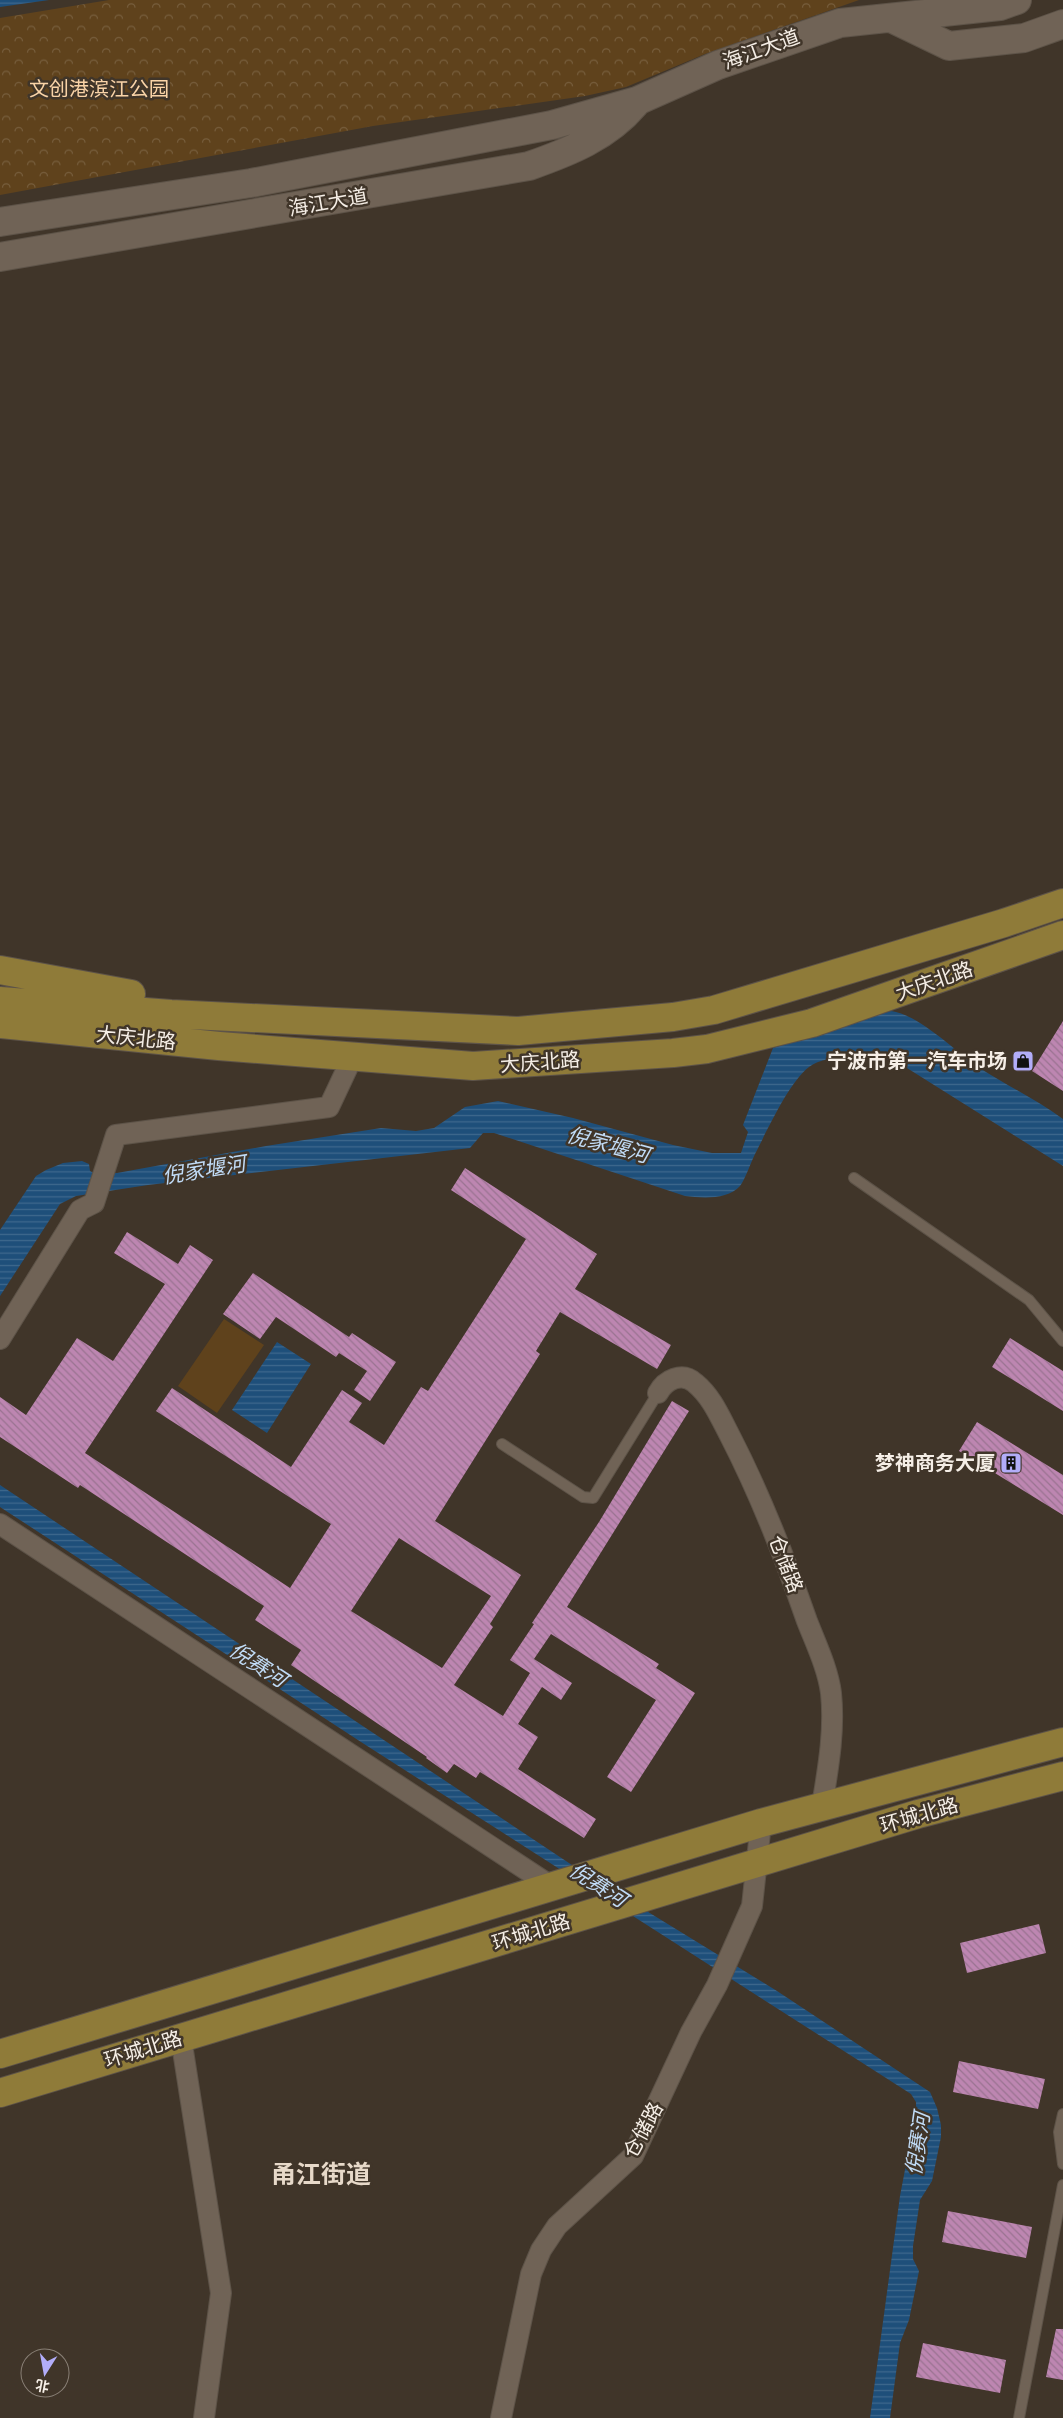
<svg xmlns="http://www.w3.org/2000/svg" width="1063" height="2418" font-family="'Alegreya Sans','Noto Sans SC',sans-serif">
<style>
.park{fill:url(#park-crowns)}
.garden{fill:#5f421c}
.water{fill:url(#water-rules)}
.building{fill:url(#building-back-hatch);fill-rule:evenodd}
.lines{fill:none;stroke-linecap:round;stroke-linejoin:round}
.lane-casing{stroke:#5d5348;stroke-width:12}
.street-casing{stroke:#5d5348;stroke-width:22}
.secondary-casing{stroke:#5d5348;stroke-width:30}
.primary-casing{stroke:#5d5348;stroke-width:30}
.lane{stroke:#706356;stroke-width:10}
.street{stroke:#706356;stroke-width:20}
.secondary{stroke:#706356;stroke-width:28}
.primary{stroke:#8f7b39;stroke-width:28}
.labels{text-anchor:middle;stroke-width:5;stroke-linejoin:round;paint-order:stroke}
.street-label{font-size:20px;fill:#f5eee6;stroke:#403529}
.park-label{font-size:20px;fill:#f9d3a7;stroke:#403529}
.poi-label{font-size:20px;font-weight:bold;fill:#f5eee6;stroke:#403529;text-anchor:end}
.water-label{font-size:21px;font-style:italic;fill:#c0dbf6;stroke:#403529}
.district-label{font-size:25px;font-weight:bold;fill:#e7d9c9;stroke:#403529}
</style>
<defs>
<pattern id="park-crowns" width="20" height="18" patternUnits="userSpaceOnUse" patternTransform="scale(1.25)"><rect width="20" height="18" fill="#5f421c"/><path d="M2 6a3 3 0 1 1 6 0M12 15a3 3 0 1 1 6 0" fill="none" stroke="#775e3d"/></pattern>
<pattern id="water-rules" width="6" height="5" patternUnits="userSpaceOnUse" patternTransform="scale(1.25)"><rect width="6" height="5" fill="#1e4f7a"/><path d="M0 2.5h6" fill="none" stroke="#3f698d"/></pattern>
<pattern id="building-back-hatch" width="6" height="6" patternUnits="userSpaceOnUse" patternTransform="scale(1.25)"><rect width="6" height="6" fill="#bd86b1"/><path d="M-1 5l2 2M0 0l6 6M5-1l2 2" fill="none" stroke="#9a7391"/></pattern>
</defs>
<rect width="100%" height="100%" fill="#403529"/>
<path class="park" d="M 109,0 L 859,0 L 705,54 L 626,87 L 585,96 L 373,126 L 0,195 L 0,18 Z"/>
<path class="garden" d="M 224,1319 L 264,1345 L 217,1413 L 178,1386 Z"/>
<path class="water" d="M 0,0 L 49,0 L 0,7 Z
M 891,1011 C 922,1016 955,1052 981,1069 C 1008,1086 1037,1100 1063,1119 L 1063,1166 L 899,1063 C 878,1056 827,1053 809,1067 C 789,1082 767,1131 755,1154 C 751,1162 745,1180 740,1186 C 728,1200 702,1198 685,1196 L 494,1133 L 483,1133 L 470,1148 L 148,1185 L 76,1196 L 60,1204 L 0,1296 L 0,1230 L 36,1176 L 46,1170 L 63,1163 L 82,1161 L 89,1164 L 90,1171 L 96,1174 L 117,1173 L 266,1146 L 381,1128 L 416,1131 L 434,1128 L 465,1107 L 498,1101 L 573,1118 L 673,1145 L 712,1153 L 741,1153 L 748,1132 L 743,1125 L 773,1048 Z
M 277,1342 L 311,1364 L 267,1433 L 232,1410 Z
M 0,1485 L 578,1869 L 777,1991 L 930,2092 L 937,2108 L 941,2125 L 941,2137 L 932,2181 L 920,2200 L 913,2246 L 913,2259 L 919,2271 L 909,2320 L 900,2343 L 890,2418 L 870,2418 L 900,2196 L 916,2112 L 916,2102 L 911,2094 L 361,1742 L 0,1507 Z"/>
<path class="building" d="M 1063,1021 L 1063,1091 L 1032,1071 Z
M 465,1168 L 597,1254 L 575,1289 L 671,1345 L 657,1369 L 560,1312 L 536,1351 L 540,1354 L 435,1521 L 521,1575 L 490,1624 L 493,1627 L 454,1685 L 503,1716 L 530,1673 L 510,1660 L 534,1624 L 532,1623 L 599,1522 L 672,1401 L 689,1411 L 567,1607 L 659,1664 L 656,1668 L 695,1693 L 631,1792 L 607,1777 L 656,1700 L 551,1634 L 534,1659 L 572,1683 L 561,1700 L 542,1687 L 518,1724 L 538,1737 L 518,1769 L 596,1819 L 584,1838 L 480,1772 L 476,1778 L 454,1764 L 447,1773 L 426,1758 L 427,1757 L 291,1665 L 301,1650 L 255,1620 L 264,1606 L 80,1485 L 78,1488 L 0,1437 L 0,1397 L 26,1415 L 77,1338 L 113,1361 L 165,1284 L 114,1253 L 127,1232 L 178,1264 L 190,1245 L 213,1260 L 85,1453 L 290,1588 L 331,1524 L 156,1411 L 172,1388 L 291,1467 L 342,1390 L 362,1403 L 349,1422 L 384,1445 L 421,1387 L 428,1391 L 526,1239 L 451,1190 ZM 399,1538 L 491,1596 L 442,1668 L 351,1611 Z
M 253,1273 L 349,1337 L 352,1333 L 396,1362 L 370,1401 L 354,1390 L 367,1371 L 339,1353 L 336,1357 L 276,1317 L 260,1339 L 223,1314 Z
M 1010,1338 L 1063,1371 L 1063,1411 L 992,1367 Z
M 977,1422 L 1063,1475 L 1063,1515 L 959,1451 Z
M 1039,1924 L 1046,1953 L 967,1973 L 960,1943 Z
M 959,2061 L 1045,2079 L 1038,2109 L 953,2092 Z
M 948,2211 L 1032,2227 L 1026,2258 L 942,2242 Z
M 1056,2329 L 1063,2329 L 1063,2380 L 1046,2377 Z
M 923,2343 L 1006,2360 L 1000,2393 L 916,2377 Z"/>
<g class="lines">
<g class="lane-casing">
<path id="lane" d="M 854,1178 L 1029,1300 L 1063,1341
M 502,1444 L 583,1497 L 593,1498 L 658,1393
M 1063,2114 L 1059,2132 L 1063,2164
M 1019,2418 L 1063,2185"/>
</g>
<g class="street-casing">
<path id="street" d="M 0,1339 L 80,1210 L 94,1203 L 116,1135 L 329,1107 L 353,1056
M 658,1393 C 665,1380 682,1371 695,1383 C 712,1397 720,1417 730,1436 C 761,1496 785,1558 807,1621 C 816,1644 828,1669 831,1693 C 835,1731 828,1769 822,1806
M 0,1524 L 551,1886
M 181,2038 L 221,2293 L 204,2418
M 501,2418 L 531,2274 L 541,2250 L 557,2226 L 633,2156 L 691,2032 L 717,1985 L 752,1906 L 761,1823"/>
</g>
<g class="secondary-casing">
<path id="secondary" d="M 891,18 L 949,46 L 1024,38 L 1063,24
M 0,222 L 251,183 L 552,125 L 637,101 L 718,65 L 840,23 L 1000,6 L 1017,0
M 0,257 L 529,166 C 569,152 607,137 635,104"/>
</g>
<g class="primary-casing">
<path id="primary" d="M 0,970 L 131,994
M 0,1001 L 171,1014 L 518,1031 L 673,1017 L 714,1010 L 1004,923 L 1063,903
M 0,1024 L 219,1046 L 473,1066 L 673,1053 L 707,1049 L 812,1023 L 1063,935
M 0,2054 L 761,1823 L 1063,1742
M 0,2093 L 918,1814 L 1063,1776"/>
</g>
<use href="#lane" class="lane"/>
<use href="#street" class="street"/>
<use href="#secondary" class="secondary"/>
<use href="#primary" class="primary"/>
</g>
<defs>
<g id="shop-square" transform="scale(1.125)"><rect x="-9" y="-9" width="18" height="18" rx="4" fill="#b2adf9" stroke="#403529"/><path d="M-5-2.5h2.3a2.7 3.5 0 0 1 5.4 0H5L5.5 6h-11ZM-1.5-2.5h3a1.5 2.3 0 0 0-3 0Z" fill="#111"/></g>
<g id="building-square" transform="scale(1.125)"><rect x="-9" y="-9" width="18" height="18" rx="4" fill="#b2adf9" stroke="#403529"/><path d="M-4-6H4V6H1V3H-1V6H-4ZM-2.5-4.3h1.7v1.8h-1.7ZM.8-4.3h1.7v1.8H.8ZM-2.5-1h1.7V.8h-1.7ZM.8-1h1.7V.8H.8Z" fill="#111"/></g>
</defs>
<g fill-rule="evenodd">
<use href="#shop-square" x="1023" y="1061"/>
<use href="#building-square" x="1011" y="1463"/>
</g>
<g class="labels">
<g class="street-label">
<text transform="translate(761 49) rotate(-20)" y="7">海江大道</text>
<text transform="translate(328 202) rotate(-10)" y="7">海江大道</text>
<text transform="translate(934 981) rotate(-19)" y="7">大庆北路</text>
<text transform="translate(136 1038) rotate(6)" y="7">大庆北路</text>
<text transform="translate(540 1062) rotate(-4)" y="7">大庆北路</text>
<text transform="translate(786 1564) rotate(69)" y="7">仓储路</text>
<text transform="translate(919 1815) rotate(-16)" y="7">环城北路</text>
<text transform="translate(531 1932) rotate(-17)" y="7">环城北路</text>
<text transform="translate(143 2049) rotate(-17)" y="7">环城北路</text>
<text transform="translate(643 2130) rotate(-62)" y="7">仓储路</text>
</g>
<g class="park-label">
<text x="99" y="96">文创港滨江公园</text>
</g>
<g class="poi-label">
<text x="1007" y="1068">宁波市第一汽车市场</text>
<text x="995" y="1470">梦神商务大厦</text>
</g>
<g class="water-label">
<text transform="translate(608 1145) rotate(15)" y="7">倪家堰河</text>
<text transform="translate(204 1170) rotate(-9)" y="7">倪家堰河</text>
<text transform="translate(258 1665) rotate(33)" y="7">倪赛河</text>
<text transform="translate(598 1885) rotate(33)" y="7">倪赛河</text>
<text transform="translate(918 2144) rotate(-82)" y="7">倪赛河</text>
</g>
<g class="district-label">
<text x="321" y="2183">甬江街道</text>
</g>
</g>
<g transform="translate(45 2373) rotate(191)"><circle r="24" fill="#403529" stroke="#887f75"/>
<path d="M0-4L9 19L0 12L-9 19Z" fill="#b2adf9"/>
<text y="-8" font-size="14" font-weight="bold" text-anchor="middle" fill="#f5eee6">北</text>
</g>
</svg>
